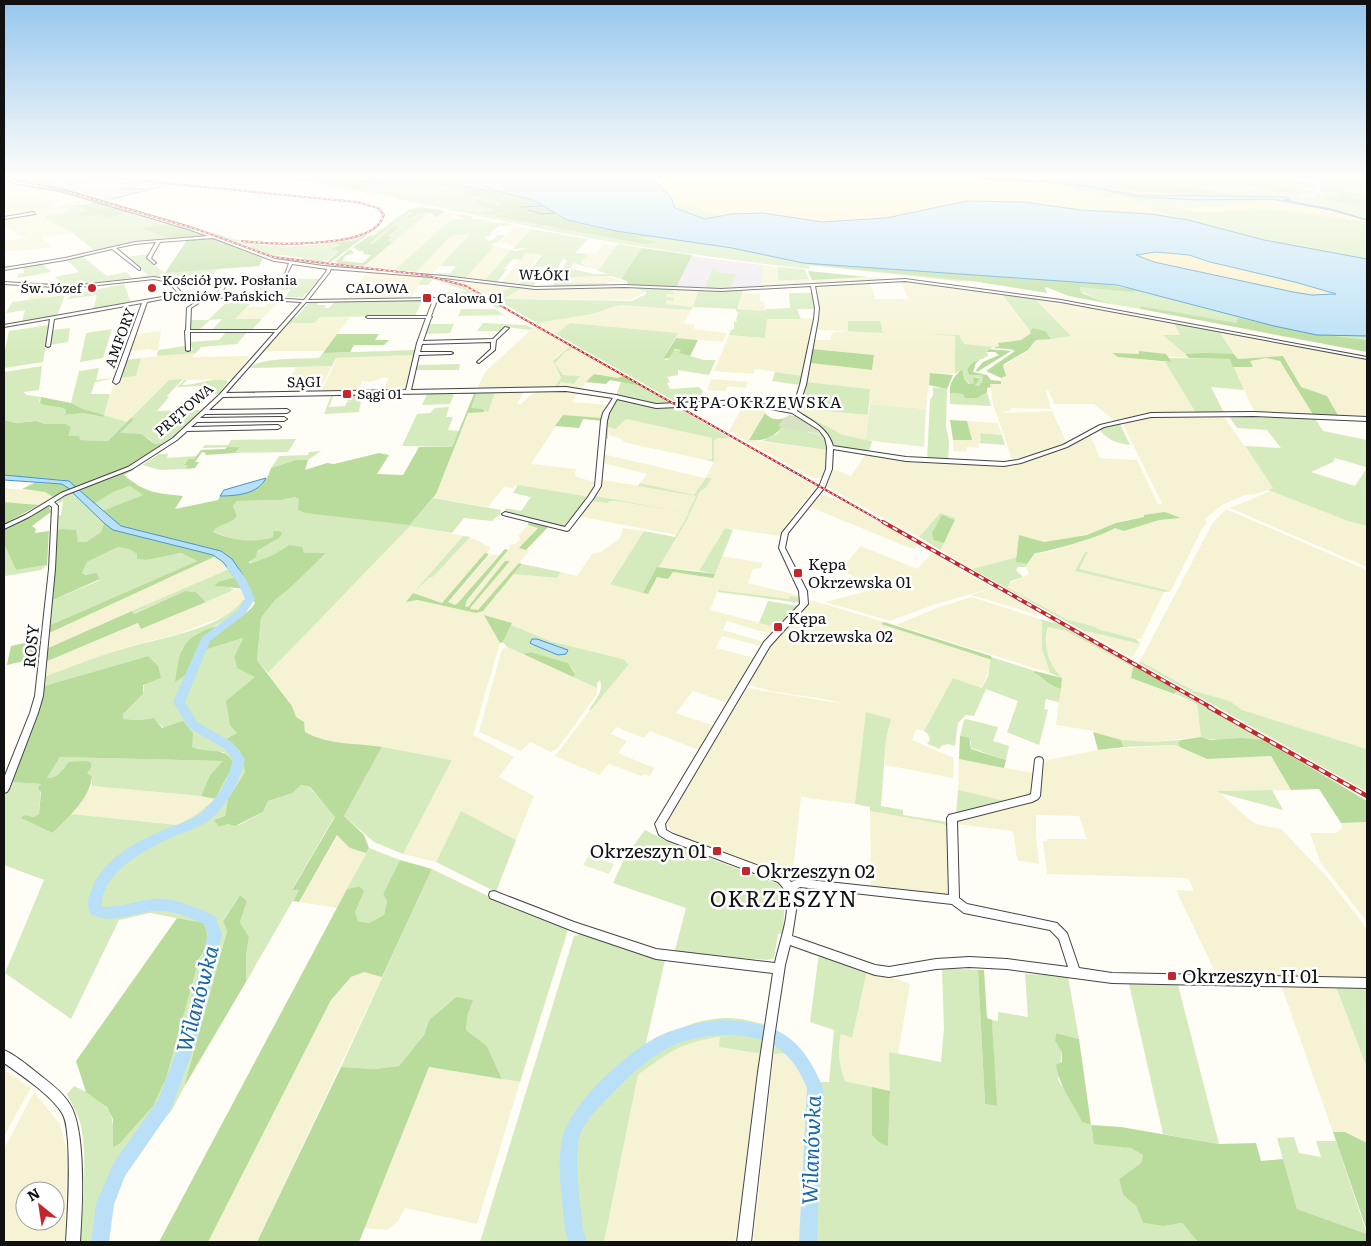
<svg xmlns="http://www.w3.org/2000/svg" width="1371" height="1246" font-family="Literata,serif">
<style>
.industrial{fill:#eee6ef}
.farmland{fill:#f6f3d4;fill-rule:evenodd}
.green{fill:#d5ebbd}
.forest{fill:#b9dc9c}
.sand{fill:#fbeec1}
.cemetery{fill:#d9e3c4}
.pitch{fill:#e6f2cf}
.water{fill:#b9e0f7;stroke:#3f96cf;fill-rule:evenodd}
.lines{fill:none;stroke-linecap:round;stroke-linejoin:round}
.stream{stroke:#3f96cf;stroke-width:1}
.river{fill:#b9e0f7;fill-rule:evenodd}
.minor-casing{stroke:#444;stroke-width:2}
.minor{fill:#fff;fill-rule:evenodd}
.rail-far2-casing{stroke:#c4262e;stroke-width:2}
.rail-far1-casing{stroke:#c4262e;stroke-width:4}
.rail-casing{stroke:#c4262e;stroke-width:4.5}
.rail-far2{stroke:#fff;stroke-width:1;stroke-dasharray:2.5;stroke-linecap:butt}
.rail-far1{stroke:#fff;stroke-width:2;stroke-dasharray:5.5;stroke-linecap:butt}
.rail{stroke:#fff;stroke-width:2.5;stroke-dasharray:7;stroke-linecap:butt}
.poi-dot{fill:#c4262e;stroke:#fff;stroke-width:2}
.labels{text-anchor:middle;stroke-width:5;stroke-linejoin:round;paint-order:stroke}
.far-street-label{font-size:14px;fill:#111;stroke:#fff}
.far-poi-label{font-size:14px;fill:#111;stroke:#fff;text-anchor:start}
.far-quarter-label{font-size:16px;letter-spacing:1px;fill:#111;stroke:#fff}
.poi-label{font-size:16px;fill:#111;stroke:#fff;text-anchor:start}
.street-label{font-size:16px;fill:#111;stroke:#fff}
.near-poi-label{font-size:19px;fill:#111;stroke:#fff;text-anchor:start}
.near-water-label{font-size:21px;font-style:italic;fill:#1768a6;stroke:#fff}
.near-quarter-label{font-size:22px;letter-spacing:1px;fill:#111;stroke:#fff}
</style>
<rect width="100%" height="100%" fill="#fffdf5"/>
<path class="industrial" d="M 100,181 L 146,188 L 163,186 L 105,202 L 65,187 Z
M 691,256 L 762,265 L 762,288 L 676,288 Z"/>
<path class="farmland" d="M 4,179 L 14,183 L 58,191 L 44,196 L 54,200 L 62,200 L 50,205 L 57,206 L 85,200 L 91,202 L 66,207 L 70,210 L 44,217 L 73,233 L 42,237 L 52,247 L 4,252 L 4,241 L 26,238 L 4,226 L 4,218 L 25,214 L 4,212 L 4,198 L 18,194 L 4,192 Z
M 446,212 L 456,214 L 395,270 L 364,266 L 426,215 L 437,216 Z
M 515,226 L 531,229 L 514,247 L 499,241 Z
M 471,234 L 432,274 L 416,272 L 451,236 Z
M 603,245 L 616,246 L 598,271 L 581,263 L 589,253 L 596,254 Z
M 494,246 L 511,250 L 483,282 L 464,280 Z
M 526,253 L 541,255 L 515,285 L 500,284 Z
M 762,265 L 778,267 L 779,281 L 809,279 L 812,286 L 762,288 Z
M 368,271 L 413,276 L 423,277 L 411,298 L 348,298 Z
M 607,276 L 624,282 L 562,284 L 565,277 Z
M 868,277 L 892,280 L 814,285 L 812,280 Z
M 455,280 L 468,282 L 512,287 L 491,297 Z
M 900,281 L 1002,294 L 1031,333 L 1021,340 L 999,343 L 1000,346 L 994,347 L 964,344 L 959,335 L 939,334 L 955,336 L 955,374 L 930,373 L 926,409 L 868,404 L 870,389 L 807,382 L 810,363 L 872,370 L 874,355 L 812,349 L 814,340 L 831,340 L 831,335 L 835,332 L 883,332 L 879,321 L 848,321 L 849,331 L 816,330 L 820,311 L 816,288 L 870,283 L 875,299 L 908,299 Z
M 617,287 L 646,291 L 631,300 L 502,299 L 522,288 Z
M 62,289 L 88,289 L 28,301 L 30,295 Z
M 678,289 L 699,290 L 693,307 L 665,304 L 667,300 L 665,297 L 667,294 L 674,294 L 673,290 Z
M 742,293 L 760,294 L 760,301 L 764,303 L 766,311 L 737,309 Z
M 1033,297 L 1174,323 L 1180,335 L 1164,335 L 1189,358 L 1114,353 L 1118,357 L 1165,362 L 1196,413 L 1148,413 L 1115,421 L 1094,404 L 1054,404 L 1049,391 L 1046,390 L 1051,409 L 1011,408 L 1011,410 L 1001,413 L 1052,411 L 1067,443 L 1016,461 L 1012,459 L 993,404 L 990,384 L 1001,384 L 1001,376 L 1005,376 L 1003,366 L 1028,351 L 1036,340 L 1071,336 Z
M 271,300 L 279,301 L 262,319 L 234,319 L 248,307 L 264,307 Z
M 620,305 L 691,310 L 684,323 L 695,325 L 694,329 L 727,333 L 723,342 L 676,338 L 678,333 L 571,323 L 556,334 L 537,323 L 608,309 Z
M 320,317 L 350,317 L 325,351 L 264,351 L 288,323 L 315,323 Z
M 814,318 L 803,376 L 755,369 L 753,374 L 714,371 L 729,335 L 765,338 L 767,319 Z
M 535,326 L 570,346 L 557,356 L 553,363 L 561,378 L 554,388 L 476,391 L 486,371 Z
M 161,331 L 158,350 L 151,351 L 151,349 L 130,351 L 136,334 Z
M 1219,331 L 1367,359 L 1367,418 L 1339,417 L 1327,396 L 1300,387 L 1283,356 L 1238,359 Z
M 575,348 L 623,376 L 618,378 L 594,374 L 581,389 L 557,388 L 560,382 L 572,375 L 563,375 L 555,363 L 565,352 Z
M 187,353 L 196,353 L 192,357 L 250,356 L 233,379 L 169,380 L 127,422 L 104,415 L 113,386 L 117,385 L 120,378 L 136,376 L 141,358 Z
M 416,355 L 406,390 L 383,392 L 388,378 L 385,377 L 370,382 L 362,381 L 357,391 L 321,392 L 337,358 Z
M 1266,358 L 1275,359 L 1284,365 L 1314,416 L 1255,413 L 1233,367 L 1252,367 L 1249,361 Z
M 332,366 L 320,391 L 287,392 L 289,387 L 285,387 L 296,367 Z
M 711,379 L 748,382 L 746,388 L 728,386 L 725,391 L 707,390 Z
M 540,390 L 579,391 L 572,402 L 608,405 L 603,418 L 563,415 L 531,464 L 576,469 L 575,475 L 577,477 L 598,483 L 591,497 L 515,485 L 513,488 L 504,487 L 488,507 L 433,498 L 468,413 L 495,392 L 524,391 L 517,404 L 521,404 L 529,396 Z
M 744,404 L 768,408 L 749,440 L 828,450 L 826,469 L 822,478 L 813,478 L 729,431 Z
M 801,409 L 868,415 L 865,440 L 843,435 L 800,413 Z
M 1223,415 L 1273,488 L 1256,494 L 1245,495 L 1222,505 L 1205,519 L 1207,523 L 1202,529 L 1171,591 L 1078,569 L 1088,552 L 1076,571 L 1164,592 L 1141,639 L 1136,639 L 1097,629 L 1096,627 L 1066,619 L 1007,587 L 1008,584 L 1029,574 L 1026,567 L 1027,564 L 1035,553 L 1049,552 L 1098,534 L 1109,532 L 1115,528 L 1129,529 L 1159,520 L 1180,518 L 1145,517 L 1126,520 L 1087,535 L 1044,542 L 1019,535 L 1017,557 L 972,569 L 940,550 L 950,532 L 956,518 L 940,513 L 919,537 L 827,487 L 833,469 L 851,476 L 866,454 L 909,461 L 1011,465 L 1063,448 L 1090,434 L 1100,458 L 1137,460 L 1158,504 L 1162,504 L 1122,422 L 1150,416 Z
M 626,419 L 713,438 L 712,459 L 706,460 L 623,442 L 623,439 L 609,435 L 607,427 L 616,429 Z
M 967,421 L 998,423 L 1002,435 L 980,433 L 982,442 L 978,443 L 979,448 L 967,447 L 966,452 L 953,451 L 953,440 L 970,434 Z
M 718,438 L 730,438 L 816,487 L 794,514 L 781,536 L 725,528 L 699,571 L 657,567 L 687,520 L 700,491 L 709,484 L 695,495 L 696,496 L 689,513 L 676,535 L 583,517 L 580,515 L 593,501 L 599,502 L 617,501 L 641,505 L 595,496 L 602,480 L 679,492 L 640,483 L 647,474 L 603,463 L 603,454 L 705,478 L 714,462 L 714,441 Z
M 4,488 L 45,492 L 53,497 L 39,505 L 4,502 Z
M 1271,491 L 1348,521 L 1367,526 L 1367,567 L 1230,508 Z
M 822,494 L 846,503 L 918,545 L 915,548 L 910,548 L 810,507 Z
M 1226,509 L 1367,570 L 1367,749 L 1242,710 L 1229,701 L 1194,691 L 1140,661 L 1212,524 Z
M 410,525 L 463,536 L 416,590 L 430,577 L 433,577 L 469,538 L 477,540 L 491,548 L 442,603 L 413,593 L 406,602 L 417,600 L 476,613 L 478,611 L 469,608 L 510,561 L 505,561 L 468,607 L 465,606 L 467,600 L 510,547 L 508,545 L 515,544 L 520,540 L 519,535 L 528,525 L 538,527 L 520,548 L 530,550 L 479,610 L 483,611 L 514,574 L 557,578 L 561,572 L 577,576 L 593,553 L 601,552 L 619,539 L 623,528 L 644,531 L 610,583 L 657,577 L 673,572 L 713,578 L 722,556 L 762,563 L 761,568 L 753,569 L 748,583 L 801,596 L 800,598 L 789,599 L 718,590 L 710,610 L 776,627 L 770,634 L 727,621 L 723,630 L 764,642 L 760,646 L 722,636 L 716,648 L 754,658 L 728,703 L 693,691 L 676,713 L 714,726 L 699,750 L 650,731 L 644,738 L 616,727 L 611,734 L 627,741 L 618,753 L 654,768 L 650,776 L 644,774 L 641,776 L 609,764 L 599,775 L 555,756 L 626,663 L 619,658 L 550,641 L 525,631 L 511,625 L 511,623 L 485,615 L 500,643 L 473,735 L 514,757 L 499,777 L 534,796 L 516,840 L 461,811 L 436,862 L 403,854 L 452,760 L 367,745 L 339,744 L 310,735 L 305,732 L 304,722 L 296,717 L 292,706 L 268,673 Z
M 861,546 L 917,569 L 932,553 L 992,588 L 933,605 L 890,621 L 825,602 L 879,588 L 840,570 Z
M 490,555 L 499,555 L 459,603 L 455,605 L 448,602 Z
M 216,556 L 229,569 L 46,649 L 47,634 Z
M 994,588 L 1039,614 L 1039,615 L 971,595 Z
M 238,589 L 243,593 L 244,599 L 237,608 L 225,616 L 181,633 L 127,647 L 46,676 L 45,662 L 138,623 L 141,628 Z
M 972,597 L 1039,619 L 1042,622 L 1042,649 L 1050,673 L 896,625 L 942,606 Z
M 809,601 L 814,601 L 884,622 L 881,624 L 992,660 L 982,688 L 953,678 L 924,731 L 916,729 L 912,740 L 954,758 L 953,778 L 885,765 L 886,739 L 891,719 L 855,804 L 801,797 L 792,880 L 730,857 L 730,855 L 709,847 L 708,849 L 679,837 L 671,831 L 667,825 L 669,818 L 747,688 L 844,704 L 824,699 L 770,691 L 747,684 L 776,638 L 799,615 Z
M 1048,627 L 1066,631 L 1133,667 L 1131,678 L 1197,704 L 1201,737 L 1152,742 L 1128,742 L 1111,739 L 1089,730 L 1056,725 L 1062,678 L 1055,671 L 1047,654 L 1046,643 Z
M 1086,631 L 1140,644 L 1132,658 L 1085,632 Z
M 507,647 L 597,688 L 597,694 L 558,748 L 551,752 L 530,742 L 521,751 L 479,732 L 502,649 Z
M 1174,745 L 1196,753 L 1207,759 L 1271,756 L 1291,790 L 1218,791 L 1250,820 L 1257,824 L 1281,829 L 1327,877 L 1367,929 L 1367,979 L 1217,976 L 1176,890 L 1194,891 L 1188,878 L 1047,874 L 1043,841 L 1047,841 L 1047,839 L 1087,839 L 1079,816 L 1036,815 L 1036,835 L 1039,864 L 1019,861 L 1017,859 L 1013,831 L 955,824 L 959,819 L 1035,801 L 1041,765 L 1047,760 L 1098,750 Z
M 959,759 L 1034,773 L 1031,795 L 1010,802 L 958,790 Z
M 92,786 L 201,796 L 215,799 L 197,814 L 178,825 L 71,814 Z
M 870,811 L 943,824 L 949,828 L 950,893 L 949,895 L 871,889 Z
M 1367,822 L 1367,922 L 1320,862 L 1310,833 L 1336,833 L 1342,828 L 1341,823 Z
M 338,835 L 350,848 L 366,853 L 338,908 L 299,902 Z
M 364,971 L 382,977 L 257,1242 L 208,1242 L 331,1000 L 351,977 Z
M 867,971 L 883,974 L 910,984 L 898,1054 L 889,1052 L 890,1091 L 845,1081 L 839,1062 L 838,1048 L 841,1034 L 852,1038 Z
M 1281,985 L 1336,987 L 1367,1068 L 1367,1143 L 1345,1132 L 1333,1132 Z
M 721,1037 L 720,1047 L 762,1054 L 735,1242 L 604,1242 L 638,1075 L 670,1051 L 694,1041 Z
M 786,1053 L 800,1068 L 805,1078 L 807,1090 L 808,1121 L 805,1242 L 753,1242 L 774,1054 Z
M 429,1067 L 520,1082 L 477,1224 L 405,1208 L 398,1221 L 387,1230 L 364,1228 Z
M 4,1070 L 31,1088 L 4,1136 Z
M 34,1092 L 60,1124 L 67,1151 L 65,1242 L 4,1242 L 4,1149 ZM 25,1191 L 55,1191 L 55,1221 L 25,1221 Z"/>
<path class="green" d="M 36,178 L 55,178 L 61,185 L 81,194 L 22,182 Z
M 58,178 L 103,178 L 160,185 L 132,186 L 100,181 L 68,187 Z
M 290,178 L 1215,178 L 1231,183 L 1265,188 L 1264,189 C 1277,194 1294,196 1307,193 L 1245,181 L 1246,178 L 1274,178 L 1274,180 L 1316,182 L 1317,189 L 1308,187 L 1303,190 L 1317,191 L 1315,193 L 1302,195 L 1302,197 L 1316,198 L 1316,196 L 1307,196 C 1319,194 1326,191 1339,193 L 1339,196 L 1366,197 L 1319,187 L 1322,178 L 1367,178 L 1367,201 L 1328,195 L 1324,196 L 1324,199 L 1367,203 L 1367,351 L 1237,321 L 1236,324 L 1142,306 L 1140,309 L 1111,304 L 1081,292 L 1080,287 L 1087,287 L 1044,283 L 957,281 L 810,265 L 809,269 C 729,260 650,249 572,235 C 512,224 453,210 393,198 L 395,197 L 371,192 L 374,193 L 371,194 Z
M 75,205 L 87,211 L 79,214 L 85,217 L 100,215 L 110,218 L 129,212 L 161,223 L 169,224 L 143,228 C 153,235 168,232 178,241 L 123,244 L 96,252 L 73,233 L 43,217 L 68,211 L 69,210 L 65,207 Z
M 405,211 L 400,217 L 411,212 L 410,217 L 419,212 L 435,215 L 426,215 L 392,243 L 386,240 L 398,228 L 394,226 L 373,244 L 370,243 L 400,219 L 386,228 L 383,228 Z
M 459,214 L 472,216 L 472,219 L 491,220 L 485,222 C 495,223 506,222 514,225 L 499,226 L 490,233 L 493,235 L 484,237 L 490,241 L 497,237 L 495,235 L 505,235 L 499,241 L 491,245 L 494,246 L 464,280 L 435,275 L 438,273 L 451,273 L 456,266 L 440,266 L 470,234 L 451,236 L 416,272 L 395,270 L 451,219 L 463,219 L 464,218 L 456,216 Z
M 531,229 L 588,239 L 575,253 L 588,254 L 581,263 L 590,268 L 573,263 L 569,271 L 572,269 L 594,274 L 608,274 L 598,271 L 616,246 L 619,244 L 642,248 L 621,279 L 611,276 L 565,277 L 562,283 L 607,283 L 607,284 L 552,287 L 567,260 L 563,259 L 551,282 L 537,281 L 532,287 L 517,285 L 529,272 L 544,273 L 548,267 L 533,267 L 542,255 L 526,253 L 521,260 L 513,259 L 504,269 L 507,269 L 496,283 L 483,282 L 511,250 L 516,251 L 528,248 L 513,249 Z
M 208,232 C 224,235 240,242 256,244 C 293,250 332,245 367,232 L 370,233 L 333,247 L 340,250 L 323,264 L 285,259 L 302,260 L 304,258 L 283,255 L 272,256 L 245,247 L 252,246 L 249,244 L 237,244 Z
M 149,254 L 147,260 L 165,273 L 217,269 L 208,283 L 178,285 L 173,280 L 174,278 C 169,280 147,277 138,277 L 148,275 L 126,257 Z
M 82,256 L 107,276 L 126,272 L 133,278 L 76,285 L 43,284 L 59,281 L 55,277 L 79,272 L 67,260 Z
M 42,263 L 51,272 L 18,278 L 18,274 L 24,273 L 23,266 Z
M 778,267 L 804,269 L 809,279 L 778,281 Z
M 713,268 L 720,268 L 716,269 L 714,272 L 736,274 L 730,289 L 704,289 Z
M 423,277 L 437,277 L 458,284 L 503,307 L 497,308 L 481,299 L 438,299 L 444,293 L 467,291 L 433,279 L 428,285 L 418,285 Z
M 264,278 L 320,279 L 303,297 L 286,297 L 290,289 L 280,290 L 281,286 L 277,286 L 277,284 L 270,284 L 264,296 L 256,296 Z
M 124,284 L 131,303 L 93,310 L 97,295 L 67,299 L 74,294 Z
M 512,287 L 522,288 L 503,299 L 632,301 L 646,294 L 646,291 L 631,288 L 603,287 L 672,289 L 674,294 L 667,294 L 665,297 L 674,298 L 673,301 L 667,300 L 665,304 L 693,307 L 699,290 L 743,290 L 737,309 L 766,311 L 766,309 L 790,308 L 789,293 L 813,293 L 815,309 L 797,309 L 801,319 L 767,319 L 765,338 L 729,335 L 731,330 L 734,329 L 734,322 L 737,322 L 736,320 L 738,313 L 740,313 L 736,311 L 736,309 L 693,307 L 691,310 L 620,305 L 591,314 L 537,323 L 492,297 Z
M 1002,294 L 1033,297 L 1071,336 L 1051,339 L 1033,328 L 1030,331 Z
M 65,295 L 57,316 L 22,322 L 25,310 L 6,313 L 12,302 Z
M 230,299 L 254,300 L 235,319 L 262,319 L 252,330 L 212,330 L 222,319 L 210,320 L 199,330 L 189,330 L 191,320 L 208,320 Z
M 423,299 L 415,316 L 320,317 L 315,323 L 288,323 L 294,317 L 297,317 L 310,301 L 319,300 L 317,305 L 326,305 L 324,308 L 329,308 L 336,300 Z
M 461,309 L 495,309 L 504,315 L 458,316 Z
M 848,321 L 880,321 L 883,333 L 838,331 L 848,331 Z
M 483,323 L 526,325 L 533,328 L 530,330 L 506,327 L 502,331 L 477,331 Z
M 570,323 L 678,333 L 663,359 L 667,360 C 673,355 671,348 681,350 L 680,353 L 704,360 L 716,360 L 709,375 L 678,370 L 678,375 L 667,377 L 670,382 L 667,383 L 670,389 L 699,387 L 703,391 L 697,403 L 681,405 L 556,334 Z
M 1174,323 L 1219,331 L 1234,354 L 1185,354 L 1163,335 L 1180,335 Z
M 428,324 L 454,324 L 450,333 L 425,334 Z
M 49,325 L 43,362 L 4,368 L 4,355 L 9,331 Z
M 70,328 L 68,342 L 49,345 L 52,330 Z
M 112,329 L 103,358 L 80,362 L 86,333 Z
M 227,331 L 251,331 L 247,332 L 237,344 L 201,347 L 196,353 L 157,356 L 158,350 L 185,346 L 186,351 L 193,350 L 189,342 L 219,340 Z
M 930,334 L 959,335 L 964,344 L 994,347 L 987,350 L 986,352 L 989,355 L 982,359 L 980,359 L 967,370 L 969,375 L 982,375 L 983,381 L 979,387 L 975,386 L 980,378 L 977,377 L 974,383 L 970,384 L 964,379 L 963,372 L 959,371 L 955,374 L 955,336 Z
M 570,346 L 575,348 L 565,352 L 555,363 L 563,375 L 580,376 L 574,384 L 561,382 L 557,388 L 554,388 L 561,378 L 553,361 Z
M 415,350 L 414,355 L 336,358 L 332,366 L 250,368 C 260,357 303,359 319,358 L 323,353 Z
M 141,358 L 136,376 L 120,378 L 126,360 Z
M 1169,358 L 1230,359 L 1244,390 L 1211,387 L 1224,413 L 1196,413 L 1165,362 L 1172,362 Z
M 460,364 L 459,370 L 416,370 L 418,365 Z
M 42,366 L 39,390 L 23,392 L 27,395 L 41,397 L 39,401 C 46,408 57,405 66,410 L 65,415 L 83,413 L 103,417 L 103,415 L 83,409 L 71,403 L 79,371 L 99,368 L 96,380 L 116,378 L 95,382 L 91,394 L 110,394 L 104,415 L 127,422 L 108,441 L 80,440 L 68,436 L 65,424 L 45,424 L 36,421 L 16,423 L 4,420 L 4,372 Z
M 775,372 L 803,376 L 800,385 L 772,381 Z
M 183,379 L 167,396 L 169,397 L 157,411 L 202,410 L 175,438 L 167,443 L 155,444 L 148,438 L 119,433 L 133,419 L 131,418 L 169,380 Z
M 195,379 L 187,380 L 182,385 C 197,386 214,376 228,381 L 219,394 L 195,395 L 202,386 L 177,387 L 184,380 Z
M 621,382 L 641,386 L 674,405 L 660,406 L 616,395 Z
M 807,382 L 870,389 L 868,415 L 802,409 L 800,412 L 843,435 L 872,441 L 869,452 L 835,446 L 818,424 L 799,413 L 797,411 Z
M 933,387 L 947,389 L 946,426 L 949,441 L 948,461 L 927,460 L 930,400 L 933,395 Z
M 477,392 L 495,392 L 488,412 L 471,408 Z
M 987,392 L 991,406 L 950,404 L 950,393 L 963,394 Z
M 332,394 L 334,394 L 329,407 L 345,406 L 347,402 L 352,402 L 347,401 L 350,394 L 362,394 L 359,412 L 324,414 Z
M 427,394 L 454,394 L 450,404 L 422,405 Z
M 617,399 L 653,407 L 677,407 L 730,438 L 718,438 L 714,441 L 714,462 L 706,460 L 712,459 L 712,438 L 626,419 L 616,429 L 608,427 L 608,439 L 604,438 L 605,421 Z
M 449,407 L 446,417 L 453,417 L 448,430 L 459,431 L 452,447 L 402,446 L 417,414 L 430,413 L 435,408 Z
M 1228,415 L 1315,418 L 1323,431 L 1367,440 L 1366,467 L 1335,458 L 1333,462 L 1311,472 L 1355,486 L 1367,468 L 1367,526 L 1348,521 L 1268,490 L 1273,488 L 1245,446 L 1281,448 L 1267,430 L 1237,428 Z
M 1118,423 L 1120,424 L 1130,445 C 1116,443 1107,440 1099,429 Z
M 782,427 L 823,435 L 827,443 L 828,450 L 762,441 L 777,434 Z
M 980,433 L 1002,435 L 1005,445 L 978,443 L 981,442 Z
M 296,439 L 288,452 L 235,453 L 240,447 L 202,448 L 205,445 L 228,445 L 231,440 Z
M 321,451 L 308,460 L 296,460 L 271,468 L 279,456 L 308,455 L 309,452 Z
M 159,454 L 168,454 L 167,458 L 196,456 L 194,459 L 188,459 L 184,464 L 189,465 L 186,469 L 160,470 L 142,465 Z
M 706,478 L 712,478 L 705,488 L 700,491 L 687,520 L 643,593 L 610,584 L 644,531 L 675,537 L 689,513 L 617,501 L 610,501 L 607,503 L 593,501 L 595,496 L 688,513 L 696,496 L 638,486 L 640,483 L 694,495 Z
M 518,485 L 591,497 L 566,527 L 506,513 L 505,508 L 521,511 L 531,497 L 513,493 Z
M 130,486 L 144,495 L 102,511 L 94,504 L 113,492 Z
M 72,492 L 104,523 L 101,532 L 86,542 L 78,543 L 70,530 L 57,531 L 57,516 L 61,515 L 63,501 L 57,504 L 58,498 Z
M 295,497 L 410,525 L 433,498 L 501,510 L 500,514 L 492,521 L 464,518 L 452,533 L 410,526 L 268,673 L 257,660 L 261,618 L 275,600 L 288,590 L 326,553 L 304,553 L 289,545 L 273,555 L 248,565 L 257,551 L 279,538 L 273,537 L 261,541 L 239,541 L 213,532 L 215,528 L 237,516 L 233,506 L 237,501 L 281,500 Z
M 940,513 L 956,518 L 955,520 L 948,517 L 942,542 L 944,543 L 940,550 L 919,537 Z
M 725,528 L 733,530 L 715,574 L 699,571 Z
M 463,536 L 470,537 L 433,577 L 430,577 L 413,593 Z
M 4,544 L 16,570 L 47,565 L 41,570 L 5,576 Z
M 118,547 L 129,549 L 137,554 L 137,558 L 147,560 L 181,553 L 197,561 L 48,626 L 53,600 L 100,580 L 82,573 L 87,562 Z
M 1085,552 L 1088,552 L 1079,569 L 1171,591 L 1164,592 L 1075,571 Z
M 1017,557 L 1017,562 L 1027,564 L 1026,567 L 1018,567 L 1016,570 L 1023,577 L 1011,581 L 1007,587 L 1066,619 L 1096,627 L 1097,629 L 1136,639 L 1140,644 L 1086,631 L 1085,632 L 972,569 Z
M 522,564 L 561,572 L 557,578 L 514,574 Z
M 229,569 L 235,578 L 218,582 L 215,585 L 227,586 L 234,590 L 206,602 L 196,592 L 185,591 L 133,614 L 132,611 Z
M 718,590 L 789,599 L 791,596 L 800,598 L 801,603 L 718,592 Z
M 244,599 L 246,601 C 238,617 222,621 208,630 C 199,635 191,642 182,648 L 176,681 L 195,653 L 243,638 L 234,657 L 237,668 L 256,677 L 237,733 L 245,772 L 228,799 L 225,816 L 215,820 L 219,827 L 228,824 L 235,826 L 241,824 L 263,812 L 268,801 L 293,793 L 301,785 L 309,787 L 335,816 L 292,889 L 299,890 L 246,982 L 246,956 L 249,937 L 240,922 L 247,901 L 240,895 L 223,920 L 227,931 L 184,1087 L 172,1110 L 148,1137 L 127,1170 L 110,1215 L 108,1242 L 79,1242 C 83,1214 88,1149 80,1122 C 77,1112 71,1103 67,1094 L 74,1086 C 107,1101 116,1109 113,1146 L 199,959 L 207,945 L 203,923 L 150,913 L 119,920 L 71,1019 L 5,973 L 44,880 L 4,865 L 4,799 L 10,782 L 41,784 L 39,814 L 33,817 L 25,815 L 53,833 L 71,814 L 178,825 L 197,814 L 215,799 L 230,773 L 224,752 C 216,751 207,752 199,750 C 185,748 163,729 154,718 L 139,720 L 123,719 L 122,714 L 143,694 L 148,656 L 44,686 L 46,676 C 73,666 101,655 129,647 C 164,637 222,629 244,599 Z
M 768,601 L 798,606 L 776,627 L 759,623 Z
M 1039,619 L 1060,624 L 1137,667 L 1133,667 L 1066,631 L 1048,627 C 1042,645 1049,665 1062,678 L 1050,673 L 1042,649 L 1042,622 Z
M 511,625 L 550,641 L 619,658 L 625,660 L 626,663 L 629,664 L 591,710 L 589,710 C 595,700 604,692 600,680 L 597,683 L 597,688 L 573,677 L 575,673 L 568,663 L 531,652 L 523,654 L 507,647 L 503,642 Z
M 991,657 L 1035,671 L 1035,674 C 1045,679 1050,686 1061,689 L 1059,702 L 1046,699 L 1044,709 L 1048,710 L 1039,745 L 1007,732 L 1018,701 L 986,689 L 974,716 L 966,715 L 958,723 L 955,746 L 948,744 L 941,746 L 940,749 L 927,744 L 930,740 L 928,734 L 924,731 L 953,678 L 982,688 L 988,676 Z
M 1140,661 L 1194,691 L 1230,701 L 1242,710 L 1367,749 L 1367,792 L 1139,663 Z
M 1178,691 L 1264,740 C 1243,738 1220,743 1201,737 L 1197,704 L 1175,694 Z
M 866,712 L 891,719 L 886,739 L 881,806 L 903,810 L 903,815 L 948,822 L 949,828 L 943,824 L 870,811 L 870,807 L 855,804 Z
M 966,719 L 998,727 L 993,741 L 1009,746 L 1006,760 L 971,748 L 971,742 L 960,736 L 964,720 Z
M 1121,740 L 1152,742 L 1181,740 L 1178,743 L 1180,747 L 1174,745 L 1124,747 Z
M 382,747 L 452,760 L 403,854 L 374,842 L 344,816 Z
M 60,757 L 224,761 L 210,775 L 201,796 L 92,786 L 92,776 L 87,773 L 81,763 L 64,767 C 60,776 57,778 47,778 Z
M 958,790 L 1010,802 L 956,815 Z
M 1272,790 L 1283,810 L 1220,793 L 1217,791 Z
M 461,811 L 516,840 L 496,892 L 436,862 Z
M 645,830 L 673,844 L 778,884 L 785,895 L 783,934 L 778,934 L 774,958 L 767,960 L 701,955 L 698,952 L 695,956 L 674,954 L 686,908 L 613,883 L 625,857 Z
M 369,848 L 400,860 L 383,894 L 387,901 L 384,915 L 369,923 L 358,921 L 355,913 L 359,886 L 347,889 Z
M 432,869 L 494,899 L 568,930 L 520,1082 L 502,1079 L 487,1046 L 466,1030 L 468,1013 L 456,997 L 429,1020 L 424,1035 L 399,1066 L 375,1069 L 341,1067 Z
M 583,933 L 665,960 L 645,1047 C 672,1032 697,1017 729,1018 C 741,1018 753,1022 764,1024 L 762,1054 L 719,1047 L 720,1037 C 681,1042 669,1052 638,1075 L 604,1242 L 480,1242 L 574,936 Z
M 819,953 L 867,971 L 852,1038 L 841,1034 C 837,1052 839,1064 845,1081 L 872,1087 L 872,1135 L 888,1145 L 890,1091 L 889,1052 L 941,1062 L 944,1028 L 942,968 L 978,970 L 985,1104 L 996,1106 L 992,1020 L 998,1021 L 998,1012 L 1028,1017 L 1025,974 L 1068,976 L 1079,1039 L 1056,1033 L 1055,1041 L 1062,1052 L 1058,1080 L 1073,1101 L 1082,1122 L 1091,1125 L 1094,1143 L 1132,1148 L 1143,1155 L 1141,1163 L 1119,1179 L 1123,1195 L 1136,1206 L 1143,1223 L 1163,1226 L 1182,1223 L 1198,1242 L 805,1242 L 808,1121 L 807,1090 L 805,1077 L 800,1068 L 786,1053 L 774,1054 L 776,1031 C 794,1044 811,1060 816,1082 L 829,1082 L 834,1030 L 810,1022 Z
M 1129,984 L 1178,985 L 1219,1144 L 1163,1134 Z
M 1336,987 L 1367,988 L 1367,1068 Z
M 1294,1137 L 1299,1153 L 1321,1157 L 1316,1141 L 1336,1141 L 1367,1234 L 1297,1209 L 1277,1138 Z"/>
<path class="forest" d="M 299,178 L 360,178 L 381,182 L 363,187 L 363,189 L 360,190 Z
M 445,178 L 464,178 L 481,187 L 533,200 L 554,211 L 554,214 C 584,230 616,229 649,236 L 652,236 L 635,238 L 657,242 L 645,244 L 493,216 L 512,211 L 490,215 L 480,213 L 497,210 L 480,206 L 475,201 L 477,200 L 499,206 L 503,203 L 490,198 L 468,195 L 464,192 L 435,183 Z
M 1068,178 L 1114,178 L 1246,196 C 1196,196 1143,196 1093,186 L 1112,184 C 1096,180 1079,184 1063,182 Z
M 1215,178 L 1246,178 L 1246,181 L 1267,184 L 1307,193 C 1294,195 1276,194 1264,189 L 1264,188 L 1231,183 L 1229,186 L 1217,184 L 1218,183 L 1214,181 Z
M 1319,187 L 1366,196 L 1350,198 L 1367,201 L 1367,203 L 1354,202 L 1367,204 L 1367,206 L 1324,199 L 1326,195 L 1339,197 L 1339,193 L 1320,191 Z
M 96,202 L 129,212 L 110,218 L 100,215 L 84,217 L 78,214 L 87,210 L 75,206 Z
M 421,207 L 446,211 L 434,218 L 435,215 C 424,210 418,214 408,218 L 406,217 L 412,214 L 411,212 L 399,218 L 408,210 Z
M 398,219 L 400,219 L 370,243 L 373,244 L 394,226 L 397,226 L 398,228 L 389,236 L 392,238 L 387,240 L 392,243 L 364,266 L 338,264 L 336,261 L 350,249 L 354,253 L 345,256 L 342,261 L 363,263 L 371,255 L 364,254 L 363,251 L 359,251 L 353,247 L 369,236 L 379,233 L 375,232 L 386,228 Z
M 169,224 L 200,233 L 263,258 L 259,266 L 165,273 L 187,240 C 178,241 149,232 143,228 Z
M 365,235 L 367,235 L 331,262 L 326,263 L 339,251 L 331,249 L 340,245 L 332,243 L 351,241 Z
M 642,248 L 692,255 L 676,288 L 628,286 L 627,281 L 621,279 Z
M 811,263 L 1088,282 L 1137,290 L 1132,292 L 1080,287 L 1081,292 L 1084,294 L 1111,304 L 1069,296 L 1046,287 L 1045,288 L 1047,293 L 972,281 L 810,265 Z
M 808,271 L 868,277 L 812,280 Z
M 1141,306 L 1236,323 L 1238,318 L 1317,334 L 1367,340 L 1367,352 L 1140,309 Z
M 1033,328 L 1045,331 L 1051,339 L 1036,340 L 1028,350 L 1004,364 L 1003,366 L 1006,376 L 1001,378 L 986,371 L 1015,351 L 1010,349 L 993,348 L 999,346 L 998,343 L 1021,340 L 1031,333 L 1030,331 Z
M 337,334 L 379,334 L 375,340 L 389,340 L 384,345 L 354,345 L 350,352 L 323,353 Z
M 676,338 L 698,340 L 690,356 L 679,353 L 681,350 L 675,349 L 669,358 L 663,359 Z
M 812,349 L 874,355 L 872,370 L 810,363 Z
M 989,349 L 1011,351 L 977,372 L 976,370 L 983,362 L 999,355 L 995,352 L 986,352 Z
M 1139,351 L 1166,354 L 1172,362 L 1118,357 L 1112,353 L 1139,354 Z
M 1205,353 L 1234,354 L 1238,359 L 1283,356 L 1301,387 L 1327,396 L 1339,417 L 1314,416 L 1280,361 L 1266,358 L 1250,361 L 1253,367 L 1233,367 L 1230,359 L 1189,358 L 1185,354 Z
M 980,359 L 976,363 L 973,372 L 987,375 L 991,380 L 1001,381 L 1001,384 L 990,384 L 991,387 L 987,388 L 987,392 L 977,398 L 965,398 L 963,394 L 950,393 C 949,384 954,376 961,370 L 963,372 L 964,379 L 969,384 L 974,383 L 973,378 L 980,378 L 975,386 L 979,386 L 983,381 L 982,375 L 969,375 L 967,370 L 971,364 Z
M 930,373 L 953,375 L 947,389 L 929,385 Z
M 594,374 L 618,378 L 623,376 L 641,386 L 610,380 L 606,384 L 586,382 Z
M 477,392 L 471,408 L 483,409 L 484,412 L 468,413 L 436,494 L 410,525 L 305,513 L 298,510 L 299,499 L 295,497 L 281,500 L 237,501 L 233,506 L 237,516 C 231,525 218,523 213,532 C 232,540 253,544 273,537 L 274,531 L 279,531 L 282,533 L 279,538 L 257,551 L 256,557 L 249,562 L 249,564 L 273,555 L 289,545 L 302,547 L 304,553 L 326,553 L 288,590 L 275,600 L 261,618 L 257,660 L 292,706 L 296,717 L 304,722 L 305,732 C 328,745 357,743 382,747 L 344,816 L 364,835 L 369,848 L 366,853 L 350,848 L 337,835 L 299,902 L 293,901 L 299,890 L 292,890 L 335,817 L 310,787 L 301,785 L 293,793 L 268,801 L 263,812 L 235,826 L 228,824 L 219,827 L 214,820 L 225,816 L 228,799 L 245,772 L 240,751 L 225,740 L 237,733 L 230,725 L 226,701 L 255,677 L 237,668 L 234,657 L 243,638 L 195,653 C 194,668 187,675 175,682 C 177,672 178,656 183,648 C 197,623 241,627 255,603 L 244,589 C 234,588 225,586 214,586 L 218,582 L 243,575 L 232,559 L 221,551 L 121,526 L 102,511 L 143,495 L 130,486 L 113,492 L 94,504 L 78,489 L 135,469 L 124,475 C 145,493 156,493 183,496 L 175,509 L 218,500 L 220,496 C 242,496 265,491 271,468 L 296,460 L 308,460 L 305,470 L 327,463 L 334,464 L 379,453 L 389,455 L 377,474 L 403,475 L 419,447 L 452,447 L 474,394 L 459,394 L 460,393 Z
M 41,397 L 71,403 L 83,409 L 104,415 L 103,417 L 83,413 L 65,415 L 66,410 C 58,405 49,408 40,403 Z
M 765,413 C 771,421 782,421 790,415 L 808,432 L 782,427 C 773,439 762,441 749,440 Z
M 563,415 L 603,418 L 602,421 L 583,419 L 579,428 L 555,426 Z
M 131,418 L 134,419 L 120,433 L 141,434 L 155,444 L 167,443 L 119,472 L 77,488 L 62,480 L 4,475 L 4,420 L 16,423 L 36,421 L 45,424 L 65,424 L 71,427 L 68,436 L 79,436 L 80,440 L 108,441 Z
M 950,420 L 967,421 L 972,440 L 953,440 Z
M 227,447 L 240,447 L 235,453 L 205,455 L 206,453 L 202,452 L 195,462 L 199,462 L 195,468 L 186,469 L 188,465 L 184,465 L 188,459 L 194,459 L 201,450 L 225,449 Z
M 34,483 L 62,484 L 71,490 L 53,497 L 45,492 L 22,489 Z
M 4,502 L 39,505 L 4,524 Z
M 49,506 L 51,512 L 32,526 L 36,529 L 35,533 L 49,531 L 47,565 L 16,570 L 4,544 L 4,528 Z
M 1165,512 L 1181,518 L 1159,520 L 1124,531 L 1115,528 C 1106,535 1048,552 1035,553 L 1027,564 L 1016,562 L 1019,535 L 1044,542 L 1087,535 L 1116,523 L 1144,517 L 1144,515 Z
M 942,515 L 955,520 L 944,543 L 934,540 L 932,533 Z
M 529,521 L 549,526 L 526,550 L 519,548 L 538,528 L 528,525 Z
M 104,523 L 113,530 L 216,556 L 47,634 L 48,626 L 197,561 L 181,553 L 147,560 L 137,559 L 137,554 L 129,549 L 118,547 L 87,562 L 82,573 L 86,575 L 96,573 L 100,579 L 53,600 L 57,531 L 61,529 L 76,530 L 78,542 L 86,542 L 101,532 Z
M 505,549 L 508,550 L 467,600 L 465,606 L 468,607 L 505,561 L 510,561 L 470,608 L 471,609 L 478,610 L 519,563 L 522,564 L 483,611 L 476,613 L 417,600 L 406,602 L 413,593 L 442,603 L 485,553 L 489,554 L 448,602 L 455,605 L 458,603 Z
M 657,567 L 715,574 L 713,578 L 673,572 L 668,579 L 657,577 L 648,594 L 643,593 Z
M 185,591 L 196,592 L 206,602 L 141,629 L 138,623 L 45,662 L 46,649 L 132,611 L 134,614 Z
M 484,615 L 512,623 L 503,642 L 500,643 Z
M 884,622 L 991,656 L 992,660 L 881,624 Z
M 38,640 L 42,647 L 41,657 L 7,665 L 11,646 Z
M 531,652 L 568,663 L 575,674 L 573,677 L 523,654 Z
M 148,656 L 158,666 L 161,678 L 143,685 L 143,694 L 123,714 L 123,719 L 139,720 L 154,718 L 162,728 L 183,721 L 193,733 L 192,747 C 210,755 223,744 234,764 L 215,799 L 201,796 L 210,775 L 223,761 L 60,757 L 47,778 C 60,778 61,770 69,762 L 87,761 L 91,763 L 91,768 L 87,773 L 92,776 C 90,799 68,817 53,833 L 21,818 L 25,815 L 33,817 L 39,814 L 41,792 L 38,788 L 41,784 L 10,782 L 42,699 L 44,686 Z
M 1133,667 L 1137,667 L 1178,691 L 1174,694 L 1131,678 Z
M 1035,671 L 1062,678 L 1061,689 C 1050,686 1045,679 1034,673 Z
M 1093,732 L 1121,740 L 1124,747 L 1098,750 Z
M 960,736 L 969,738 L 971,749 L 1006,760 L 1004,768 L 959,759 Z
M 1201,737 L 1211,740 L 1241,738 L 1264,740 L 1367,801 L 1367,822 L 1341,823 L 1319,789 L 1291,790 L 1271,756 L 1207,759 L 1180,747 L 1178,743 L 1181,740 Z
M 400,860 L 432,869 L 382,977 L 364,972 L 351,977 L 331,1000 L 208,1242 L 159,1242 L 347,889 L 359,886 L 364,891 L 355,912 L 358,921 L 369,923 L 384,915 L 387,901 L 383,894 Z
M 240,895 L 247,901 L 240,922 L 249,937 L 246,956 L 246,982 L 184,1087 L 227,931 L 223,921 Z
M 177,918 L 204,923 C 209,940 208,944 199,959 L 166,1078 L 153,1106 L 119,1144 L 113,1147 L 113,1119 L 107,1107 L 86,1092 L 76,1061 Z
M 978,970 L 984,970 L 987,1018 L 992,1020 L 997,1106 L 985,1104 Z
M 456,997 L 473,1000 L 468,1013 L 466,1030 L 487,1046 L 502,1079 L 429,1067 L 359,1242 L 257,1242 L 341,1067 L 375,1069 L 399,1066 L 424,1035 L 429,1020 Z
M 1056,1033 L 1079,1039 L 1091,1125 L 1121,1127 L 1219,1144 L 1256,1143 L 1261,1161 L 1283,1159 L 1297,1209 L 1367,1234 L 1367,1242 L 1198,1242 L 1182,1223 L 1163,1226 L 1143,1223 L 1136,1206 L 1123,1195 L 1119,1179 L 1141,1163 L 1143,1155 L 1131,1148 L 1094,1144 L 1091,1125 L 1082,1122 C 1073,1103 1059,1086 1056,1065 L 1062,1062 L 1062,1052 L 1055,1041 Z
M 872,1087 L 890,1091 L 888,1146 L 880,1143 L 872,1135 Z
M 1333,1132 L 1345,1132 L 1367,1143 L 1367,1231 Z"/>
<path class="sand" d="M 652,178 L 972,178 L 1016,182 L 1037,181 L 1110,197 L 1127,198 L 1157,211 L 1188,220 C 1166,217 1145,213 1124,211 C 1110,210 1096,212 1082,210 C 1044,206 1008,199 969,201 C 940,203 912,216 884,219 C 864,221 843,222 823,222 C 799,221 776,213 752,213 C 735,212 719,221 703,218 L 722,216 L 686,205 L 675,205 L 680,209 L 675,208 L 671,197 Z
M 1108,189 L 1188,195 L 1137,195 Z
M 1271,199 L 1330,210 L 1367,220 L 1367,222 C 1334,218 1301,211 1268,209 C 1244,208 1191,216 1172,207 L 1230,206 L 1240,203 Z
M 1156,252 L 1189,255 L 1210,262 L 1338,294 L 1312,295 L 1293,292 L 1154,262 L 1135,255 Z"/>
<path class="cemetery" d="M 790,415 C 802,416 813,424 820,434 L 778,426 L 783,419 Z"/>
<path class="pitch" d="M 870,404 L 926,409 L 924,447 L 865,440 Z
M 589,855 L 614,864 L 609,874 L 583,865 Z"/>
<path class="water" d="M 465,178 L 652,178 L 671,197 L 675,208 L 705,219 L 731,214 L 763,213 L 822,222 L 886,218 L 967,201 L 1024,202 L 1081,210 L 1151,214 L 1188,220 L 1264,240 L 1367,259 L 1367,336 L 1317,335 L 1274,326 L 1117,285 L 803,263 L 732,248 L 616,231 L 567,220 L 533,200 L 497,191 ZM 1156,252 L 1189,255 L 1210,262 L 1295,282 L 1336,294 L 1312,295 L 1293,292 L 1154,262 L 1136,255 Z
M 972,178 L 1063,182 L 1137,195 L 1285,197 L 1290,199 L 1284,200 L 1335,210 L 1367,220 L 1330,210 L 1272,199 L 1197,200 L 1131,196 L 1086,186 L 1047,182 L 1016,182 Z
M 4,475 L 69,481 L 77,488 L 71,490 L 62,484 L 4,480 Z
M 266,478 C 258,494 237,496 220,496 L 224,490 Z
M 78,489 L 121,526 L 221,551 L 232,559 L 243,575 L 235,578 L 223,562 L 213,555 L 113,530 L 104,523 L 72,492 Z
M 532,639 L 537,639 L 568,650 L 566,654 L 558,655 L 534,645 L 530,643 Z"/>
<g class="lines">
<path class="stream" d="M 455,178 L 452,181 L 460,186 L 487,191
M 459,178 L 466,179
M 354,179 L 381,183 L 390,182
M 368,180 L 378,178 L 386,180
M 394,182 L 405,178
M 405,182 L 411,178
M 122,189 L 144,189
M 112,199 L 165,185
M 521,207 L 543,206 L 540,204
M 528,210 L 542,214 L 555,213"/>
<path class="river" d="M 231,564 C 243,569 250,588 255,599 L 245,614 L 210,641 L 185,702 L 197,722 L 233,743 L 245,759 C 240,781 228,804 211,819 C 200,828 185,831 173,837 C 146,849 100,873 102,907 C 119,908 135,901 152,899 C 174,897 195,907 215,916 L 222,934 L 198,1037 L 170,1111 L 125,1176 L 114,1204 L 109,1242 L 91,1242 L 96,1204 L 113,1164 L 158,1100 L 182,1037 L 208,934 L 204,924 C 188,917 171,909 152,911 C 129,914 115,924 91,915 C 86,905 88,896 93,886 C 105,858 137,841 164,830 C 177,824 191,821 202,812 C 218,799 228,779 233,760 L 225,749 L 189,728 L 173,702 L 202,637 L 238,610 L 245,599 L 238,583 L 226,567 Z
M 721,1020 C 776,1021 802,1036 823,1088 L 817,1242 L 799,1242 L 807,1088 C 801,1073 792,1058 778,1048 C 751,1029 700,1033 672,1046 C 649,1057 629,1076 612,1094 C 601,1105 588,1117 581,1132 C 572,1153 581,1207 583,1231 L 587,1242 L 569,1242 L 565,1231 C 563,1202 556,1169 562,1140 C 569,1104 627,1052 659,1036 C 679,1027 699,1022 721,1020 Z"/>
<g class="minor-casing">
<path id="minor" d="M 6,178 L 10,178 L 15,181 L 61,189 L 190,227 L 276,259 L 323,266 L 444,276 L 535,287 L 625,285 L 721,289 L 905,279 L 1061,300 L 1367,357 L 1367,359 L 1061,302 L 905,281 L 815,286 L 819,308 L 818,319 L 806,385 L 797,411 C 812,421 828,428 833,446 L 906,457 L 1004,462 L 1018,460 L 1063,445 L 1100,425 L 1151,413 L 1254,412 L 1367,417 L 1367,421 L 1254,416 L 1151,417 L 1104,427 L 1067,447 L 1021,463 L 1004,466 L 906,461 L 833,449 L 832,469 L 825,487 L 788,533 L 785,548 L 807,591 L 808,604 L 770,646 L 665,824 L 666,830 L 673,834 L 786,876 L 791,882 L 800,879 L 949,895 L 947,818 L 949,815 L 1029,795 L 1031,794 L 1035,760 L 1036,758 L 1039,757 L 1042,758 L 1043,760 L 1040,796 L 1038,799 L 1032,802 L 957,821 L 959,898 L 967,904 L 1057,923 L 1067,933 L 1079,968 L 1112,973 L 1367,978 L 1367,988 L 1112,983 L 1007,969 L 969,967 L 936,969 L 889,977 L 875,975 L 790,945 L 785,965 L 774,1038 L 751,1242 L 737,1242 L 758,1072 L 773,973 L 656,959 L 573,931 L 490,898 L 489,895 L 490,892 L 494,891 L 574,922 L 656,949 L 775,963 C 779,943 792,912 785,892 C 784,888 781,885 778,882 L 667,840 L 659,835 L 655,824 L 764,642 L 800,604 L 799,591 L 779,548 L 782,533 L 819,487 L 826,469 L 827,447 L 825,438 L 819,430 L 792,413 L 742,404 L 656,408 L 617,399 L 609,413 L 607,421 L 601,486 L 593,499 L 569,530 L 567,531 L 503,515 L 502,514 L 505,512 L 565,527 L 588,497 L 595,486 L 601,421 L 603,413 L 613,398 L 566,391 L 223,397 L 209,410 L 287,409 L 290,411 L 287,413 L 205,414 L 200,418 L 284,417 L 287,419 L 284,421 L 197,422 L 191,427 L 278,425 L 281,427 L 278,429 L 187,431 L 177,440 L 132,469 L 65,495 L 54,502 L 58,506 L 55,569 L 43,696 L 38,713 L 9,789 L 7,792 L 4,793 L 4,778 L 30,713 L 35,696 L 49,569 L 52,507 L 49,505 L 29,517 L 6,528 L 4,529 L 4,525 L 25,515 L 61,493 L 128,467 L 173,438 L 220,394 L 275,332 L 190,332 L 190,350 L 188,351 L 186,350 L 185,331 L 186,330 L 187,308 L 203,297 L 184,295 L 147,302 L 119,382 L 116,384 L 113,382 L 142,303 L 54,319 L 50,346 L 48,347 L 46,346 L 50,319 L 4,327 L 4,325 L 179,294 L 168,282 L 154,279 L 71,288 L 4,284 L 4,282 L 71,286 L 154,277 L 170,280 L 182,293 L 216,295 L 225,281 L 226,281 L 228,282 L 220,295 L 304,300 L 326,272 L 327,269 L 292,264 L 287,274 L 285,274 L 289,263 L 274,261 L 213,238 L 160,242 L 151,258 L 156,263 L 154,264 L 147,258 L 156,242 L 135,244 L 116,248 L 140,268 L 140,270 L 139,270 L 112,249 L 65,260 L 4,270 L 4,268 L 65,258 L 135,242 L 208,236 L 188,229 L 60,191 L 13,183 ZM 331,269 L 444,278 L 535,289 L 625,287 L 721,291 L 811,286 L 815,308 L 814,319 L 800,385 L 792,410 L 742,400 L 656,404 L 616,395 L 566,387 L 411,390 L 419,355 L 451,354 L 453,353 L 451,352 L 420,352 L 422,344 L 491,342 L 491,349 L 477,362 L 479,363 L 495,350 L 496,340 L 509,328 L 505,327 L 493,339 L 423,341 L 431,318 L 432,317 L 431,316 L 438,298 L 308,300 L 329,273 ZM 208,297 L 302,302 L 277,330 L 190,330 L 191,308 ZM 433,300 L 427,316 L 368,316 L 366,317 L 368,318 L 426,318 L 417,343 L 406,390 L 226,393 L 306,302 ZM 800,887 L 952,904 L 964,913 L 1050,930 L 1059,939 L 1068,967 L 1007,959 L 969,957 L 936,959 L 889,967 L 875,965 L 792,936 L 797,904 L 795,890 Z
M 34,212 L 35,214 L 4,219 L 4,217 Z
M 4,1050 C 15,1055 26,1064 36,1072 C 47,1081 61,1090 69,1103 C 87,1129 82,1210 80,1242 L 66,1242 C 68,1209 70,1176 68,1142 C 67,1133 67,1121 62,1113 C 51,1095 21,1075 4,1063 Z"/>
</g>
<use href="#minor" class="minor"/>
<g class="rail-far2-casing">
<path id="rail-far2" d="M 11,178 L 65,191 L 199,230 L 273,257 L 425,275 L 466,286 L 886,524
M 112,178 L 357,202 L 378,208 L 384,215 C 382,218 381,223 378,225 C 358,247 271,245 242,241"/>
</g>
<g class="rail-far1-casing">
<path id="rail-far1" d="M 883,522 L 1212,708"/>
</g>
<g class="rail-casing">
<path id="rail" d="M 1209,707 L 1367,796"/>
</g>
<use href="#rail-far2" class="rail-far2"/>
<use href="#rail-far1" class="rail-far1"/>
<use href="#rail" class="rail"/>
</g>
<linearGradient id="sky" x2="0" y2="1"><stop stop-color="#95c6ee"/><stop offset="0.5" stop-color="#fffefa"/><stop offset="1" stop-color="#fffefa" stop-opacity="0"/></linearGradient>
<rect width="1371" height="353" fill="url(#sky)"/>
<g class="poi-dot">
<circle cx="92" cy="288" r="5"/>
<circle cx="152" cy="288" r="5"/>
<rect x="422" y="293" width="10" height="10" rx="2.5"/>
<rect x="342" y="389" width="10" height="10" rx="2.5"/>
<rect x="793" y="568" width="10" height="10" rx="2.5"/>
<rect x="773" y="622" width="10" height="10" rx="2.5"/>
<rect x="712" y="846" width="10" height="10" rx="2.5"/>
<rect x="741" y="866" width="10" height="10" rx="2.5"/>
<rect x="1167" y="971" width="10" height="10" rx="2.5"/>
</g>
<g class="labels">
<g class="far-street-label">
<text transform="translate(544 275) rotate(1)" y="5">WŁÓKI</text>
<text x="377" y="293">CALOWA</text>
<text transform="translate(120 338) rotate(-70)" y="5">AMFORY</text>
<text transform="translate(304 382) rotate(-1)" y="5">SĄGI</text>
<text transform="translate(184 410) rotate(-41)" y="5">PRĘTOWA</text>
</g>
<g class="far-poi-label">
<text x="162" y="285">Kościół pw. Posłania<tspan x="162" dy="16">Uczniów Pańskich</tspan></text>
<text x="82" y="293" text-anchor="end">Św. Józef</text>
<text x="437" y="303">Calowa 01</text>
<text x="357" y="399">Sągi 01</text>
</g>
<g class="far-quarter-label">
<text x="759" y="408">KĘPA OKRZEWSKA</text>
</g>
<g class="poi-label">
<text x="808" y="570">Kępa<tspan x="808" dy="18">Okrzewska 01</tspan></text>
<text x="788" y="624">Kępa<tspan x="788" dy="18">Okrzewska 02</tspan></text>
</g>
<g class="street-label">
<text transform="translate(31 646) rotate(-84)" y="6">ROSY</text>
</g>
<g class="near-poi-label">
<text x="707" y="858" text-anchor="end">Okrzeszyn 01</text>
<text x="756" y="878">Okrzeszyn 02</text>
<text x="1182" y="983">Okrzeszyn II 01</text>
</g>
<g class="near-water-label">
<text transform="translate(198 999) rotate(-75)" y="7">Wilanówka</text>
<text transform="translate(812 1150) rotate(-88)" y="7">Wilanówka</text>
</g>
<g class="near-quarter-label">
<text x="784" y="907">OKRZESZYN</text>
</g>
</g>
<rect width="1371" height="1246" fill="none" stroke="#111111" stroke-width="10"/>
<g transform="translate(40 1206) rotate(330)"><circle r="24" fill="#ffffff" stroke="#a0a0a0"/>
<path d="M0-4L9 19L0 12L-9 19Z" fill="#c4262e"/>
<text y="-8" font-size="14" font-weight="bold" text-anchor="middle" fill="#111111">N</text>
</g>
</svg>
